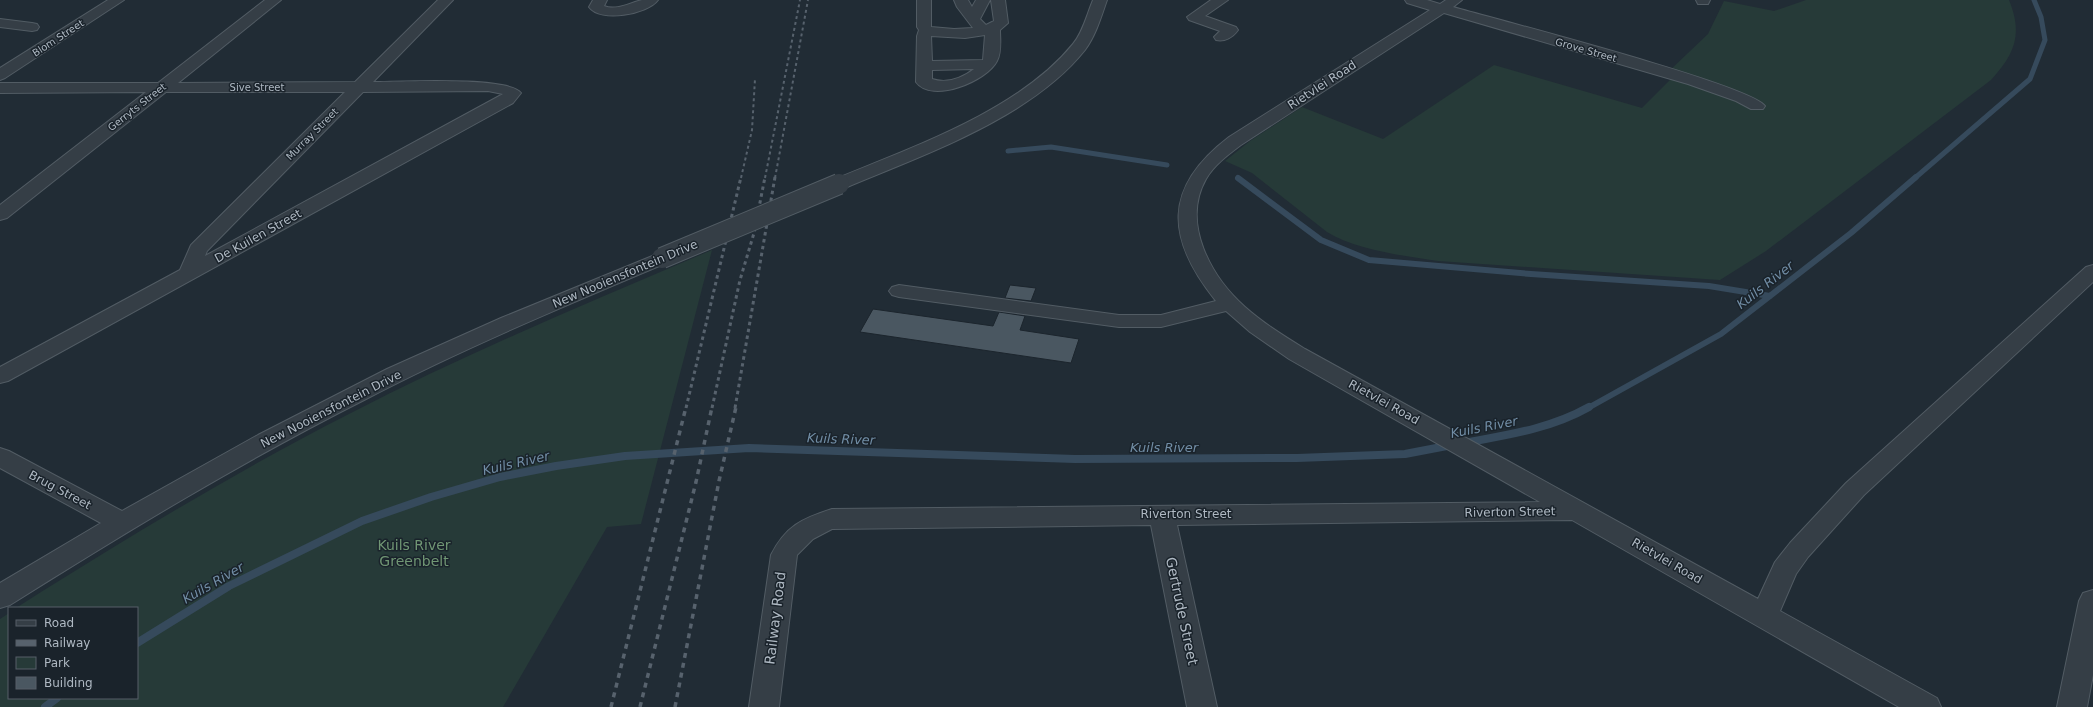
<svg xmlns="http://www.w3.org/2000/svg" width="2093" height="707" font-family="'DejaVu Sans',sans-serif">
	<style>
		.green { fill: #263a38 }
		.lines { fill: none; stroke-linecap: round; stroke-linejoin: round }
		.stream-far2 { stroke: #364a5c; stroke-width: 5 }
		.stream-far1 { stroke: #364a5c; stroke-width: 6 }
		.stream { stroke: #364a5c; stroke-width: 8 }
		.building { fill: #4a5761; stroke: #1c252d }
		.minor-casing { stroke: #525c64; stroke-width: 2 }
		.minor { fill: #353e46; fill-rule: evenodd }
		.rail-far2 { stroke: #57626d; stroke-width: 2; stroke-dasharray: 3 3; stroke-linecap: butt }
		.rail-far1 { stroke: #57626d; stroke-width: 3; stroke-dasharray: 3.5 3.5; stroke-linecap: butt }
		.rail { stroke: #57626d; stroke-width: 3.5; stroke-dasharray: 5 5; stroke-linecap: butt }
		.minor-bridge-casing { stroke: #525c64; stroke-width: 22; stroke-linecap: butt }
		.minor-bridge { stroke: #353e46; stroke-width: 20 }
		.labels { text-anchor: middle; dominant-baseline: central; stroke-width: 3; stroke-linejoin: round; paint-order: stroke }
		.far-street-label { font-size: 10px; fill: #afb9c3; stroke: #1a232b }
		.street-label { font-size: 12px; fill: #afb9c3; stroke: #1a232b }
		.water-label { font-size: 13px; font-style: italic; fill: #718da5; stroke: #1a232b }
		.near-park-label { font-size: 14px; fill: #709674; stroke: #1a232b }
		.near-street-label { font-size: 14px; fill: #afb9c3; stroke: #1a232b }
	</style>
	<rect width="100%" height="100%" fill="#212c35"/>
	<path class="green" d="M1806,0H2009C2023,34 2015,54 1991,80L1766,251L1720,280L1438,261C1405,256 1356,250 1327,232L1252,173L1225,161L1250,141L1302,107L1383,139L1494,65L1642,108L1675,75L1667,73L1708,34L1724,1L1774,11Z
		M712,250L641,524L607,527L503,707H0V619L9,613V698H137V608H16L41,592C142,529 243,468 349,414C467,353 590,302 712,250Z"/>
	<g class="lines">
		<path class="stream-far2" d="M1008,151L1051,147L1167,165
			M1915,178L2030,79L2045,40L2041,17L2034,0"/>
		<path class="stream-far1" d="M1238,178L1321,240L1369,260L1531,274L1709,286L1770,296
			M1588,408L1721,334L1851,233L1916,177"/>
		<path class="stream" d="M1464,443C1507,435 1550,429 1589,407
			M137,643L229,586L362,521L431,497L500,477L556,466L625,456L749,448L1075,459L1297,458L1405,454L1452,445
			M45,707L57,698"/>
	</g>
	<path class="building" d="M1010,285L1036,288L1031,301L1005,298Z
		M873,309L993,326L999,312L1025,316L1020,330L1079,339L1071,363L860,332Z"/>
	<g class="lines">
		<defs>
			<path id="minor" d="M108,0H124L5,78L0,80V68Z
				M265,0H281L178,83L355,82L438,0H453L373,82C398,82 509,76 521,93L513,103L8,381L0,383V367L180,270L191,245L345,92H166L7,218L0,220V205L146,92L0,93V83H158ZM488,91L503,94L205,256L207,251L363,92Z
				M593,0H607L604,6C617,11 629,3 642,0C646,0 653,0 658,0C648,14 600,23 589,7Z
				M917,0H931V27L954,29L973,28L957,7L954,0H968L972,7L976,0H990L980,19L986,25L994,21L991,0H1005L1008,23L1000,30C1000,39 1002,52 997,61C987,81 932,104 916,82L917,36L919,30L917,27ZM985,35L983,60L932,61L931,36L965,38ZM974,69C962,78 947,84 932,79V70Z
				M1093,0H1107C1101,17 1096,35 1085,50C1031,118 923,155 845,188L839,189L833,188L830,184L833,180C910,148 1019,111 1073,44C1083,32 1087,14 1093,0Z
				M1211,0H1228L1205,16L1236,27L1238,30C1233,37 1225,42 1216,40L1214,37L1220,31L1189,20L1187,17Z
				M1405,0H1427L1440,4L1446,0H1462L1453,7C1495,19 1751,85 1765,106L1763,109H1751L1736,101L1688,84L1444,13L1241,145C1229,154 1214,165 1206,179C1181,223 1211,277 1245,307C1263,323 1284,336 1305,349L1758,599L1775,562L1790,543L1846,483L2086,267L2093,265V282L1864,495L1808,557L1796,574L1780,611L1937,698L1941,707H1899L1572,520L1177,525L1217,707H1187L1151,525L832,529L813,539L797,555L779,707H749L771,555C786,526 801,519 832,509L1540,502L1289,359L1250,332L1226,311L1161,327H1119L899,297L892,295L889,291L892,287L899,285L1119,315H1161L1216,301C1166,239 1162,188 1229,137L1430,10L1407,3Z
				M1696,0H1710L1708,4H1698Z
				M0,19L32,23L37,24L39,27L37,30L32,31L0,27Z
				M662,252L669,254L672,258L669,262C567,305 464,348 366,399C243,461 126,532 10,605L0,608V583L101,523L0,468V448L9,451L122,511L258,435L387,369L501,318Z
				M2093,590V675L2087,707H2057L2079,601L2083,593Z"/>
		</defs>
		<use href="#minor" class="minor-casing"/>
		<use href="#minor" class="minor"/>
		<path class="rail-far2" d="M741,178L752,130L755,79
			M765,178L800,0
			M775,178L808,0"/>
		<path class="rail-far1" d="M686,408L741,177
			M712,408L740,280L754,233L765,177
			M735,408L775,177"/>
		<path class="rail" d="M611,707L686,407
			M640,707L696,482L712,407
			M675,707L719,481L736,407"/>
		<defs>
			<path id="minor-bridge" d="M662,258L839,184"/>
		</defs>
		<use href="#minor-bridge" class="minor-bridge-casing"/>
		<use href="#minor-bridge" class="minor-bridge"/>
	</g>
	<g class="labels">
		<g class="far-street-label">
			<text transform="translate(58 38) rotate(-33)">Blom Street</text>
			<text transform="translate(1586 50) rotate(16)">Grove Street</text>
			<text x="257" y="87">Sive Street</text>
			<text transform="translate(137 107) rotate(-38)">Gerryts Street</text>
			<text transform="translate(312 134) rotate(-45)">Murray Street</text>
		</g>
		<g class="street-label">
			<text transform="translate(1322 85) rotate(-33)">Rietvlei Road</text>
			<text transform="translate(258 236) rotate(-29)">De Kuilen Street</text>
			<text transform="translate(625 274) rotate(-23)">New Nooiensfontein Drive</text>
			<text transform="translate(1384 402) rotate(29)">Rietvlei Road</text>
			<text transform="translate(331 409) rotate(-27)">New Nooiensfontein Drive</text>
			<text transform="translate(60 490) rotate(28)">Brug Street</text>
			<text transform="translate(1510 512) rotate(-1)">Riverton Street</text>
			<text x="1186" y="514">Riverton Street</text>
			<text transform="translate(1667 561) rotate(30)">Rietvlei Road</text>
		</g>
		<g class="water-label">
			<text transform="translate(1765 285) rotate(-38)">Kuils River</text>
			<text transform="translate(1484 427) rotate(-11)">Kuils River</text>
			<text transform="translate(841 439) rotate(2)">Kuils River</text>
			<text x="1164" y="447">Kuils River</text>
			<text transform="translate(516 463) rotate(-13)">Kuils River</text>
			<text transform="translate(213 583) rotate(-30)">Kuils River</text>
		</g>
		<g class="near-park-label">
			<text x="414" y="545">Kuils River<tspan x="414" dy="16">Greenbelt</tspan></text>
		</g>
		<g class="near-street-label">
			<text transform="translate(1182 611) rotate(78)">Gertrude Street</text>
			<text transform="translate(775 618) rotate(-83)">Railway Road</text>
		</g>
	</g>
	<rect x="8" y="607" width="130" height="92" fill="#1a232b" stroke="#565f68"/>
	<rect x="16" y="620" width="20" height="6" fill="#353e46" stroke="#565f68"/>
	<text x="44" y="627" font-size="12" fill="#afb9c3">Road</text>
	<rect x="16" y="640" width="20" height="6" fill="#57626d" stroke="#565f68"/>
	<text x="44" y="647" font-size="12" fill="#afb9c3">Railway</text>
	<rect x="16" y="657" width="20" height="12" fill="#263a38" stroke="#565f68"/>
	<text x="44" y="667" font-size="12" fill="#afb9c3">Park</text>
	<rect x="16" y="677" width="20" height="12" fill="#4a5761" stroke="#565f68"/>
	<text x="44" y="687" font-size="12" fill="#afb9c3">Building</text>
</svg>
